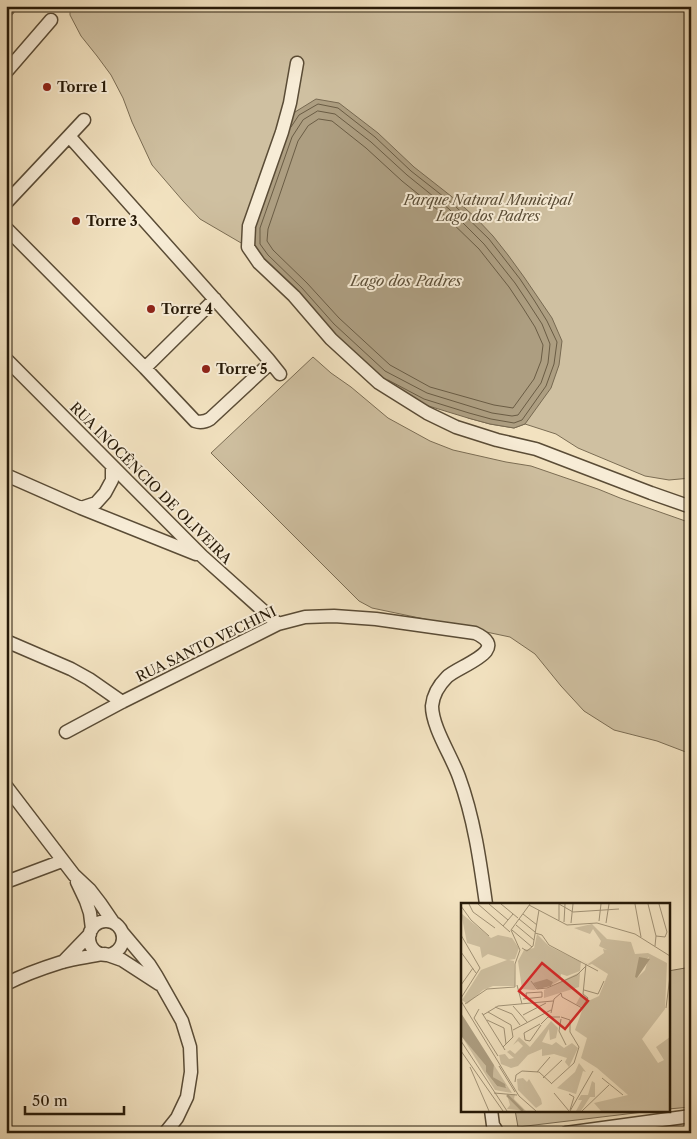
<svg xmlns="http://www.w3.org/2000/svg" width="697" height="1139" font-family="'Libre Caslon Text',serif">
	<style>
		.green { fill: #cfc0a1; stroke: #7b6d54 }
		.water { fill: #ad9e81; stroke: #776951 }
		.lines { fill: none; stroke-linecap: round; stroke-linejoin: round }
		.shore { stroke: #6a5c44; stroke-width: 1 }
		.minor-casing { stroke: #5a4c36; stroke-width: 15 }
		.minor { stroke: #f7ecd6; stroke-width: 12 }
		.poi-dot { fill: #8f2418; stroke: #f7ecd6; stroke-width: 2 }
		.labels { text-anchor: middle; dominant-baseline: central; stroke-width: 4; stroke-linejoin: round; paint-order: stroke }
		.poi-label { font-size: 14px; font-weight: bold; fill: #271a08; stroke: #f7ecd6; text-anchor: start }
		.park-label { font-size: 14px; font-style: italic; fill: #594c36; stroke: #f7ecd6 }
		.street-label { font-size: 14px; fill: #271a08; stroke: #f7ecd6 }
		.water-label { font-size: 15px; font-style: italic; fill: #5d4f38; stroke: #f7ecd6 }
		.inset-river { fill: none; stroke: #ad9e81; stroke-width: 2.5 }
		.inset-road { fill: none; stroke: #a19276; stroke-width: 1 }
		.view { fill: #d62828; fill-opacity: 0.15; stroke: #d62828; stroke-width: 2.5 }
		.inset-edge { fill: none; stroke: #271a08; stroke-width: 2.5 }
	</style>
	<rect width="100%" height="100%" fill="#f2e2c0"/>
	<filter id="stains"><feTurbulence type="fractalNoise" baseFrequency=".004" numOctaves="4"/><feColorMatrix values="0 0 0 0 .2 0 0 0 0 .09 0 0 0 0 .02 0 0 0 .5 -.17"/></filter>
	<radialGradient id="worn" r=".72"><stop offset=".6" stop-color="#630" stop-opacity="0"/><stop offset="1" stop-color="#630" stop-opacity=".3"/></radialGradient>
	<path class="green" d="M70,6H691V478L669,480L645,476L578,448L556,434L525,424L514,428L490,424L468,418L248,247L200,219L183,201L152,165L132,122L123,98L111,75L97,56L81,36L70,15Z
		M313,357L331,373L351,387L388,418L430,441L453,450L506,462L531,466L598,489L620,498L691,523V754L657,741L614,730L584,711L561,686L535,654L510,637L372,608L359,601L211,453Z
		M691,967V1107L668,1109V971Z
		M515,1110H660L518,1127Z"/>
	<path class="water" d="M316,99L339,103L378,133L414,167L456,200L476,218L493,236L508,255L524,277L552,318L562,341L559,365L551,388L525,424L514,428L490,424L468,418L422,404L379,381L259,263L249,226L282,132L295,112Z"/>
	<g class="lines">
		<path class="shore" d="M318,111L335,114L371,142L407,175L449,209L484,244L515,283L529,304L542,324L550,344L548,363L541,383L518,415L512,416L492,413L427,393L385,371L334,324L302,288L268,255L260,244V228L292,137L303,120Z
			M319,119L332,121L366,148L402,181L444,215L479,249L509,287L523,308L535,327L543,345L541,361L534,379L513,408L494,405L430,387L390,365L339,318L307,283L273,250L267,241L268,229L298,141L308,126Z
			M291,127L299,115L318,104L338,108L375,137L411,171L453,204L489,239L520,279L534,300L547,321L557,342L554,364L546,386L522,420L514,423L491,419L469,413L424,399L388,380"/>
		<defs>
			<path id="minor" d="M6,11L10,6
				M297,63L290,103L282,132L249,226L248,247L259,263L294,296L331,339L379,383L427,413L456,427L497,440L536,449L651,493L691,507
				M6,72L51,20
				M69,136L84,120
				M6,203L69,136L268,359L267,366L210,419C205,422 201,423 195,421L145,368L6,228
				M6,359L202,556L278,624
				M268,359L280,374
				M145,368L215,299
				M6,475L81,508L196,554
				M81,508L96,503L105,493L112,480V466
				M6,641L71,669L89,679L122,702
				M66,732L122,702L278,624L305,617L334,616L376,619L475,633C513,650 458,666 447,677C440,684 433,695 432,706C432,727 452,757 459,777C474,818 480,861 486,904
				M6,786L74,875L90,890L100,903L113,922
				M6,882L62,861
				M77,882L86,901L90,913L92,929
				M89 938a17 17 0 1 1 34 0a17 17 0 1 1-34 0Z
				M122,932L149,964L156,975L182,1021L190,1047L191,1072L187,1097L177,1118L165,1133
				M105,954L122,960L159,984
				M63,962L90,934
				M6,984C21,976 46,967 62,962C75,958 89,957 102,954
				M491,1110L493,1125L498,1133
				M566,1133L691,1116"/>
		</defs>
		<use href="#minor" class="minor-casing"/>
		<use href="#minor" class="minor"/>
	</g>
	<g class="poi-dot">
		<circle cx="47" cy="87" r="5"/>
		<circle cx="76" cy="221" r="5"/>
		<circle cx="151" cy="309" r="5"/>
		<circle cx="206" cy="369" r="5"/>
	</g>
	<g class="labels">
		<g class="poi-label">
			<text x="57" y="87">Torre 1</text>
			<text x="86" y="221">Torre 3</text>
			<text x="161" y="309">Torre 4</text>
			<text x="216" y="369">Torre 5</text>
		</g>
		<g class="park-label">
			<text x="488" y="200">Parque Natural Municipal<tspan x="488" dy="16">Lago dos Padres</tspan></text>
		</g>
		<g class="street-label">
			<text transform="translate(151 483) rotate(45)">RUA INOCÊNCIO DE OLIVEIRA</text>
			<text transform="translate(206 644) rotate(-26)">RUA SANTO VECHINI</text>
		</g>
		<g class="water-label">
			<text x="406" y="280">Lago dos Padres</text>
		</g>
	</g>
	<g transform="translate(461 903)">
		<rect width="209" height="209" fill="#f2e2c0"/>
		<path d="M0,10L30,35L37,32L51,35L58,45L54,56L48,57L53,58L54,83H32L22,87L6,101L1,97L20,67L46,57L27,51L21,55L19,44L6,40ZM131,21L146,36L170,39L174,51L187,50L206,60L204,106L181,136L197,160L203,157L195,144L209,134V208H140L133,200L167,192L136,165L120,155L126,135L114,127L123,102L121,104L115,101L120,92L127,95L125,99L138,93L147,71L131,61L128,62L117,55L127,61L143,50L142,46L146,47L138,43L140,38L132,26L129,31L113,25L131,21L134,27ZM188,54L184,67L176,75L178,62ZM76,31L88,43L120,59L119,68L106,73L100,71L99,77L91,82L73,87L61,86L57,58L63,47L73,45ZM119,69L118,84L83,95V87ZM90,118L97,125L95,135L89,137L88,126L81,139L91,142L95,139L103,145L111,140L117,145L108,164L104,159L106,155L93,151L81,153V146L67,152L57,163L50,165L40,161L38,152L44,151L48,156L53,155L46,149L49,147L54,151L62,143L57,138L52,142L58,134L69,144ZM0,132L25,163V169L36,183L46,184L32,174L33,162L51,190L34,187ZM118,160L125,169L122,168L115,191L96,185L114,169ZM62,175L66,179L68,176L80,196L81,201L75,205L57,187L56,176ZM131,178L134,180V194H129L120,208H115L121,197H117L120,192H127ZM54,191L53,196L65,208L46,206L49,202L46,192Z" fill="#cfc0a1" fill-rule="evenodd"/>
		<path d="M178,54L189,56L176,75L174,74ZM86,76L92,79L90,83L77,86L72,80ZM0,110L33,162L32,174L44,181L45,185L36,183L25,169V163L1,134Z" fill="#ad9e81"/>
		<path class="inset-river" d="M46,192L62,208"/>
		<path class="inset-road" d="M8,1L12,9L34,25M17,1L49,29M28,1L47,17M40,1L57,15M98,1L112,9L158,6M174,1L180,34M187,1L195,33L194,43M68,2L106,22L136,20L174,31L209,53M0,3L10,17L28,33M62,11L76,22M58,16L74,29M98,17V1M138,18L140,1M103,19L104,1M110,20L112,1M145,20L148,1M55,22L73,37M42,23L52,11M51,27L71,44M74,30L81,32L88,42L137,68M0,32L19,65L0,95M195,33L204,34L206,29L198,1M61,45L66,48L72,43L78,7M0,49L15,70M70,78L76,86L86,85L116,72L125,63M0,82L12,65M56,82L61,101M123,87L137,91L143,78M62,96L81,94V89L65,90L66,96M0,98L58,193L75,208M4,101L26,86L54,84V61L59,47L50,27L69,1M52,103L66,119M34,104L51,111L59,122M205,105L209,73M18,106L13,115L37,153M27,109L50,122L52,134L42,144M21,110L44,147M90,110L93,96L100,90L101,94L121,105L127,95L122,91L125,61M22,112L37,103L92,98M62,112L85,100M100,116L98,128L105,142M26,117L43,125L45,141M79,121L63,130L64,137L69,138L80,122M80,121L87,114H99M52,127L90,107M0,138L46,208M0,148L42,208M38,163L54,189M9,164L28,208M76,169L89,154M82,175L101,157M141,175L162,192M54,179L55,172L61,168L78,169L90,180M90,181L113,160L118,144L109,129V117L100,114M33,190L56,192M93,190L108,208M108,191L113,194L109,207M109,208L132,168M121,208L148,182"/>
		<path class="view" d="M81,60L127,98L104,126L58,88Z"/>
		<rect width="209" height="209" class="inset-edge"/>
	</g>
	<rect width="697" height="1139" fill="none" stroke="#f2e2c0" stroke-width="25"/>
	<rect x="8" y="8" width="682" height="1124" fill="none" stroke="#271a08" stroke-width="2.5"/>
	<rect x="12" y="12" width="672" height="1114" fill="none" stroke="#271a08"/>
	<path d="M25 1106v8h99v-8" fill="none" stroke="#271a08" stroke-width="2.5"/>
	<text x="32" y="1106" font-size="15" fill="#271a08" stroke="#f7ecd6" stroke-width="4" paint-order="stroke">50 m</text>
	<rect width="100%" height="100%" filter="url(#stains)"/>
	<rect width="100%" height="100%" fill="url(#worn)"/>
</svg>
